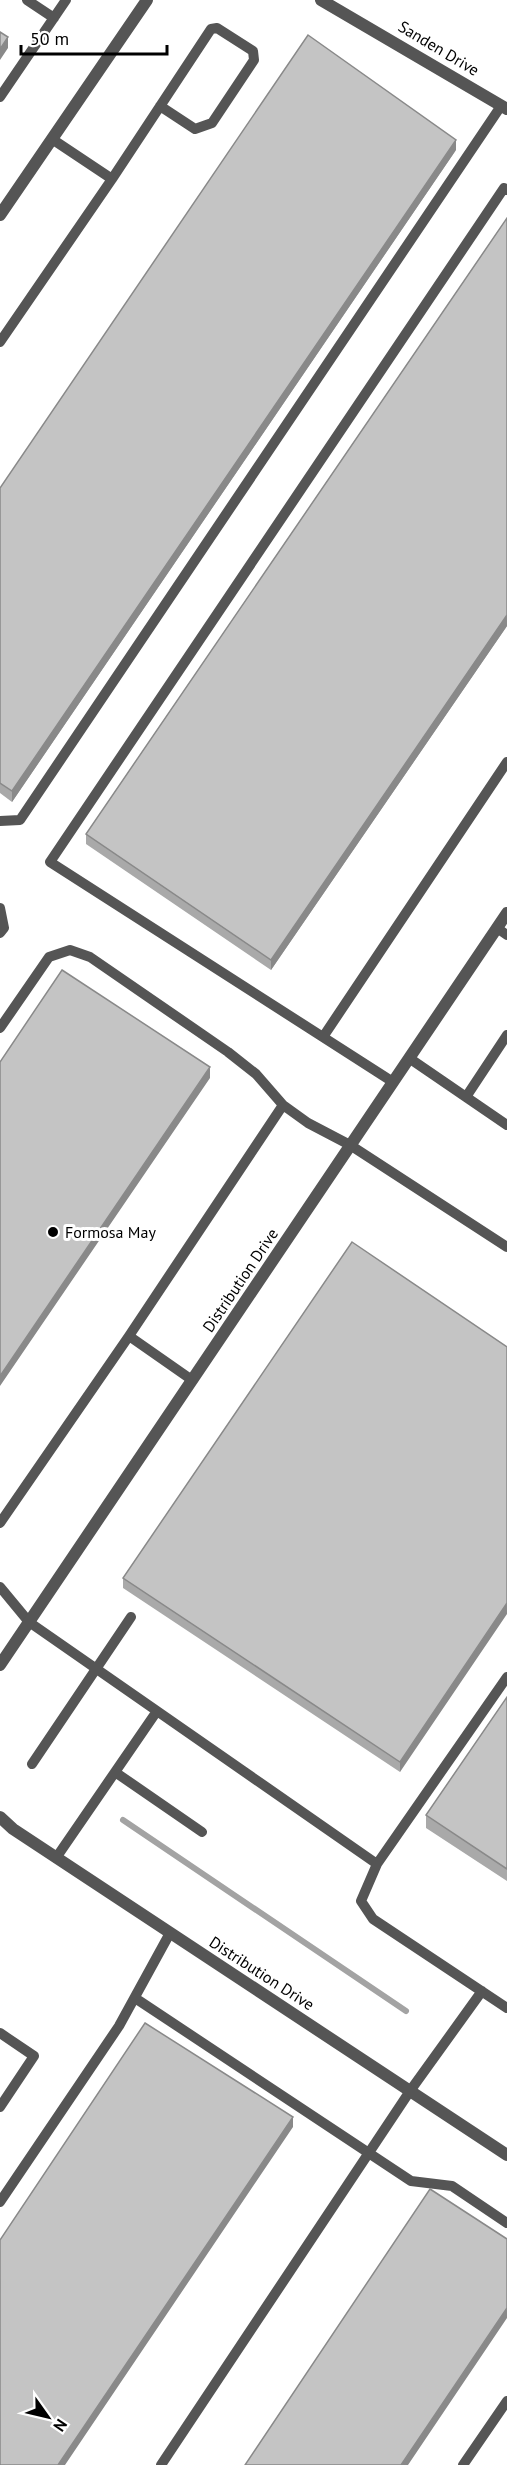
<svg xmlns="http://www.w3.org/2000/svg" width="507" height="2465" font-family="'PT Sans',sans-serif">
	<style>
		.lines { fill: none; stroke-linecap: round; stroke-linejoin: round }
		.stream { stroke: #a3a3a3; stroke-width: 6 }
		.service { stroke: #555; stroke-width: 10 }
		.minor { stroke: #555; stroke-width: 12 }
		.wall { fill: #a9a9a9 }
		.shaded-wall { fill: #898989 }
		.building { fill: #c4c4c4; stroke: #898989; stroke-width: 1.5 }
		.poi-dot { fill: #000; stroke: #fff; stroke-width: 2 }
		.labels { text-anchor: middle; dominant-baseline: central; stroke-width: 6; stroke-linejoin: round; paint-order: stroke }
		.street-label { font-size: 16px; fill: #000; stroke: #fff }
		.poi-label { font-size: 16px; fill: #000; stroke: #fff; text-anchor: start }
	</style>
	<rect width="100%" height="100%" fill="#fff"/>
	<g class="lines">
		<path class="stream" d="M123,1820L406,2011"/>
		<path class="service" d="M27,0L54,18
			M0,97L66,0
			M112,179L211,29L217,28L253,51L254,60L212,123L195,129L160,106
			M0,342L112,179L52,139
			M0,821L20,820L501,106
			M0,908L4,928L0,933
			M497,928L507,935
			M0,1028L49,957L70,950L90,957L228,1052L256,1074L283,1105L308,1123L350,1145L507,1247
			M323,1037L507,762
			M409,1058L507,1125
			M393,1082L50,862L504,188L507,190
			M466,1097L507,1035
			M129,1336L192,1380
			M0,1523L129,1336L283,1105
			M0,1587L29,1622L377,1864
			M507,1677L377,1864L361,1901L373,1919L507,2008
			M32,1764L131,1617
			M115,1772L202,1832
			M56,1858L157,1711
			M135,1998L411,2181L452,2186L507,2223
			M0,2033L34,2056L0,2107
			M0,2202L119,2026L170,1933
			M161,2465L410,2091L482,1991
			M463,2465L507,2401"/>
		<path class="minor" d="M321,0L507,109
			M0,215L147,0
			M0,1665L507,913
			M0,1817L13,1829L507,2155"/>
	</g>
	<path class="wall" d="M456,150L12,802L0,793V488Z
		M507,218V626L271,970L86,844V834Z
		M507,1347L400,1772L123,1588V1578Z
		M507,1697V1881L426,1828V1815Z"/>
	<path class="shaded-wall" d="M8,37V48L0,60V49Z
		M456,140V150L12,802V791Z
		M507,615V626L271,970V960Z
		M210,1067V1078L0,1386V1376Z
		M507,1603V1614L400,1772V1762Z
		M293,2117V2127L65,2465H58Z
		M507,2308V2318L408,2465H401Z"/>
	<path class="building" d="M0,32L8,37L0,49Z
		M308,35L456,140L12,791L0,783V488Z
		M507,218V615L271,960L86,834Z
		M62,970L210,1067L0,1376V1062Z
		M352,1242L507,1347V1603L400,1762L123,1578Z
		M507,1697V1869L426,1815Z
		M145,2023L293,2117L58,2465H0V2240Z
		M430,2189L507,2239V2308L401,2465H245Z"/>
	<circle class="poi-dot" cx="53" cy="1232" r="6"/>
	<g class="labels">
		<g class="street-label">
			<text transform="translate(439 48) rotate(31)">Sanden Drive</text>
			<text transform="translate(240 1280) rotate(-56)">Distribution Drive</text>
			<text transform="translate(262 1973) rotate(33)">Distribution Drive</text>
		</g>
		<g class="poi-label">
			<text x="65" y="1232">Formosa May</text>
		</g>
	</g>
	<g transform="translate(48 2417) rotate(124)" stroke="#ffffff" stroke-width="4.5" paint-order="stroke">
	<path d="M0-4.5L10 22L0 15L-10 22Z" fill="#000000"/>
	<text y="-9" font-size="16" font-weight="bold" text-anchor="middle" fill="#000000">N</text>
	</g>
	<path d="M21 45v9h146v-9" fill="none" stroke="#000000" stroke-width="3"/>
	<text x="30" y="45" font-size="18" fill="#000000" stroke="#ffffff" stroke-width="4.5" paint-order="stroke">50 m</text>
</svg>
